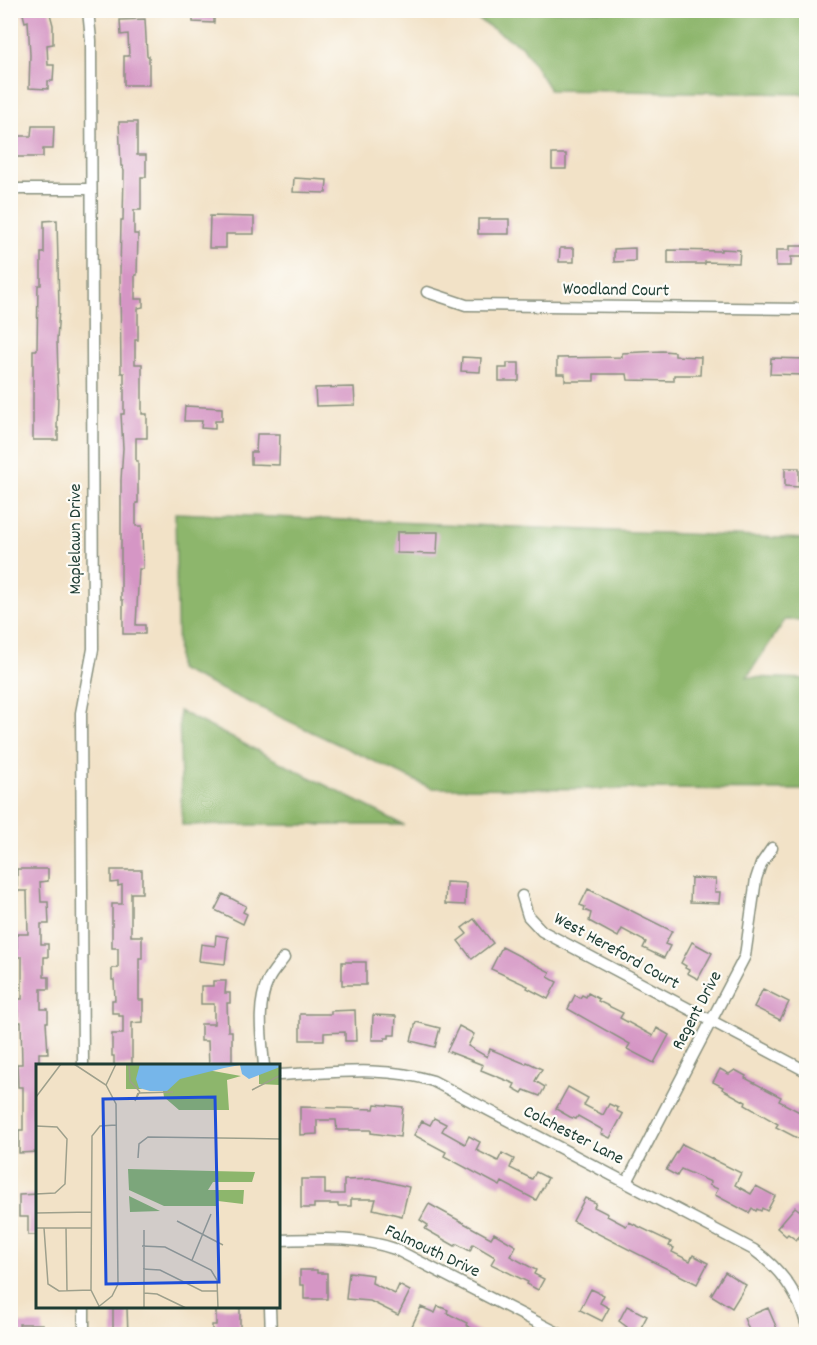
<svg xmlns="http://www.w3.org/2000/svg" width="817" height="1345" font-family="Dekko,sans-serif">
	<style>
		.forest { fill: #8db66c; stroke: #567a50; stroke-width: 1.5 }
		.building { fill: #d596c5 }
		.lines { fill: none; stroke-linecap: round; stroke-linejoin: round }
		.street-casing { stroke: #88907e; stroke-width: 13 }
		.street { stroke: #fff; stroke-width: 10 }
		.labels { text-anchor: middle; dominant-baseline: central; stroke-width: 4.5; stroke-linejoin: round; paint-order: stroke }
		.street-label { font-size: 18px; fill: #1f3d34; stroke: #fdfcf7 }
		.inset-road { fill: none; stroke: #9ea08c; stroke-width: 1.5 }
		.view { fill: #1d4ed8; fill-opacity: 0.15; stroke: #1d4ed8; stroke-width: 3 }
		.inset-edge { fill: none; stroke: #1f3d34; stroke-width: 3 }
	</style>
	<rect width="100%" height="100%" fill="#fdfcf7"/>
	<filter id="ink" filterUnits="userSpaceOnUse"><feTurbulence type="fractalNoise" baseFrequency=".0167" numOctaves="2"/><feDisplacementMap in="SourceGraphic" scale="12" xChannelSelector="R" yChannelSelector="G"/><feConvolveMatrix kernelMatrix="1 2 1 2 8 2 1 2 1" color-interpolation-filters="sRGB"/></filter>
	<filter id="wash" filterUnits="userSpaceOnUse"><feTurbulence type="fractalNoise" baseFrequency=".008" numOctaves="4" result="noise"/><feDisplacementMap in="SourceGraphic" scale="24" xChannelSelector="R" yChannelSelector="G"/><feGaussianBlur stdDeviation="1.35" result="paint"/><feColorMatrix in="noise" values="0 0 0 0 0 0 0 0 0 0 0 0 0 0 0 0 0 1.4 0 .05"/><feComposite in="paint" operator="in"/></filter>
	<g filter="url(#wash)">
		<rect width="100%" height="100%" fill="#f2e2c7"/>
		<path class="forest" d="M464,11H806V94L550,90L523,47Z
			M175,513L806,539V620H785L747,677L806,679V790L431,788L178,669Z
			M179,711L404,825H182Z"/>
		<g id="blocks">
			<path class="building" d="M22,10H49L53,25V44L47,45L48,65H54L53,81H48V89L29,88L30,55L28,21L25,22Z
				M193,10H214V23L193,22Z
				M145,19L147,56H149V85H124V56H129L128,34L121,35L120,20Z
				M119,122H137V155H146V177H141V210H134V234H138L137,275H135V299H143V307L138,308V340H135V364H142V414H147V438H136V461H138V503H136V526H142L143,569H139L136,625H145V634H123V600H121V480L123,448L121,414H124V373H121L120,275L121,220H123L124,171L122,166H121Z
				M32,126H54L53,149H43V157H10V136H31Z
				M552,154H566V169H552Z
				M294,178L327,180L326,193L293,192Z
				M210,216L254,217V234H226V248H209Z
				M478,219H509V234H478Z
				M57,220L59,308L57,341L58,373H57L58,394L57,428H58V440H33V350H37L38,285H41V253H44V221Z
				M790,246H807V257H791V266H776V250H790Z
				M560,248H574V262H559Z
				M635,248V261L614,262V249Z
				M721,249L740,250L739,263L705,262V264H668V250L721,251Z
				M662,351L675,352V356L701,357L700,375H674V381L628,380L627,374H594V381H565V374H557V358L622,357V353Z
				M462,357L481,358L480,372L461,371Z
				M771,358L805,359L804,375L770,374Z
				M507,363H519V381H499V368H507Z
				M354,387L355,405L316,406L315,388Z
				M185,406L222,408V421H215V429L201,428L202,421H184Z
				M257,434H280L279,465L251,464V452H256Z
				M785,468H799V487L785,486Z
				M397,532H438L437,554L397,553Z
				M17,869H48V881L40,882L41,902H48L49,924H41V944H48V957H44V977H49V989H41V1009H48V1022H46L48,1053H39V1066H38V1152L19,1153V1130H23V1087H18L17,1064H22L21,1022H18L17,999H22V957H17V934H28L27,891H17Z
				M111,870H142V893H131V936H142V958H139V1000H143V1022L132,1023V1066H114V1056H112V1034H123V1016H119V1013H112V1000H115L114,980H112V968H118V948H112V904H122V885L118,886V882L111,883Z
				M691,878L716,879L715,892H720L719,903L690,902Z
				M446,882L466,883L465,905L445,904Z
				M588,889L672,931L665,944L670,946L664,958L643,948L646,942L622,929L618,937L589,921L591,913L584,910L585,907L580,905Z
				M223,894L246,906L243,912L247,914L243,924L215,910Z
				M474,919L493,943L472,959L458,941L467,934L462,928Z
				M216,935L228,937L225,964L199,961L201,944L215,946Z
				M692,942L712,953L698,979L687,973L689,970L685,968L686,966L681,963Z
				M502,947L550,972L548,977L557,982L548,999L527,988L528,986L491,969Z
				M342,962H366V985H342Z
				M213,981H226L225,993H230V1003H227L228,1031H232V1066H209L208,1041H201V1024H214V1004H201V986H213Z
				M763,989L789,1002L780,1020L754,1007Z
				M588,993L599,999L598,1001L623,1013L620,1018L653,1036L657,1028L669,1035L654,1063L627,1049L630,1044L568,1009L575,995L580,998L582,995L586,997Z
				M355,1010L356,1041H345V1032L324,1033V1040H300V1014H331V1011Z
				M373,1015L396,1016L395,1035H389V1038H385V1040H372Z
				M416,1022L440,1028L435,1047L411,1041Z
				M459,1026L474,1034L468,1046L487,1057L490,1049L526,1064L527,1062L542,1069L535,1081L545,1087L540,1096L524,1090L522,1093L513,1088L515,1084L481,1070L483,1065L447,1051Z
				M720,1069L729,1074L735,1070L746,1076L745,1078L781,1097L779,1101L807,1116V1130L801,1140L776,1127L778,1124L745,1105L746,1102L722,1089L723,1087L713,1082Z
				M568,1087L588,1098L584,1105L603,1115L609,1104L618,1108L617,1111L623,1114L610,1138L601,1134L603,1130L578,1116L576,1119L570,1117L556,1109Z
				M375,1104L403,1107L400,1137L371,1133V1130H337L336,1120H317V1134L300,1135V1107L374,1109Z
				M434,1118L446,1124L442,1131L465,1144L469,1136L480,1142L476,1150L498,1161L502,1153L514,1159L510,1168L532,1179L536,1172L548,1178L536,1200L502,1182L500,1186L444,1156L446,1152L414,1135L422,1121L430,1125Z
				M682,1144L741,1173L735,1185L751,1194L756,1186L775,1196L767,1211L762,1208L761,1211L757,1209L756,1211L752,1208L749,1213L715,1195L718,1189L709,1185L711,1182L681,1169L677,1176L666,1170Z
				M301,1179H325V1194H344V1180L376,1179L409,1187L402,1216L373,1209L376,1199H351V1206H338V1204H314V1208H301Z
				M38,1194V1235H28V1217H19V1195Z
				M585,1198L596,1203L594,1207L608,1214L607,1216L626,1226L629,1222L671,1242L669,1246L674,1248L672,1252L690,1261L693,1255L708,1263L697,1284L573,1221Z
				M429,1204L491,1238L494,1233L516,1246L510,1256L536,1270L534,1274L544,1279L538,1290L527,1284L528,1282L491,1264L495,1257L473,1244L470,1251L457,1244L455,1246L425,1229L428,1225L420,1220Z
				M795,1207L807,1216V1227L796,1240L788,1234L786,1236L777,1228Z
				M300,1270H317V1273H327V1299H304V1285H300Z
				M349,1272L373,1275L372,1283L395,1294L399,1285L410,1291L398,1315L370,1301L346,1299Z
				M725,1272L746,1285L732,1308L711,1295Z
				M591,1289L604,1295L600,1303L609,1308L602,1321L580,1310Z
				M438,1306L448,1310L447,1313L467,1323L466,1325L483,1335H431L412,1326L421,1307L435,1313Z
				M627,1306L647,1316L637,1335L626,1330L627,1327L619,1321Z
				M113,1308H127L128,1335H113Z
				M216,1308H240V1335H212V1325H216Z
				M768,1308L778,1331L769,1335H751L744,1318Z
				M19,1324H43V1335H20Z"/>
		</g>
	</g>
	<g filter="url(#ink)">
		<use href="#blocks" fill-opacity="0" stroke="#88907e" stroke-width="1.5"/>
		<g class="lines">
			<defs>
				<path id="street" d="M10,189H91
					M427,292L466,305L806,309
					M522,896L528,916L542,931L806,1071
					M83,1066L81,713L93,649L91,40L88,10
					M264,1066C262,1040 256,1006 268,981C271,973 279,965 284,958
					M279,1075C330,1073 384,1065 433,1081L754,1250C779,1268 798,1293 806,1323
					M627,1182L745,956L756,879L761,864L772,848
					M279,1240C319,1239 356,1236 395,1249L560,1334
					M84,1308V1334
					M270,1308L271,1334"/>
			</defs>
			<use href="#street" class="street-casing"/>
			<use href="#street" class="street"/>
		</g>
	</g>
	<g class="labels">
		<g class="street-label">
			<text transform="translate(616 291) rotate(1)">Woodland Court</text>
			<text transform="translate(76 539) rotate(-90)">Maplelawn Drive</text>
			<text transform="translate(616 952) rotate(29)">West Hereford Court</text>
			<text transform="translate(698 1011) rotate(-62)">Regent Drive</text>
			<text transform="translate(573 1136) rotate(27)">Colchester Lane</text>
			<text transform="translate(432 1252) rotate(25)">Falmouth Drive</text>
		</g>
	</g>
	<g transform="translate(36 1064)">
		<rect width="244" height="244" fill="#f2e2c7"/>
		<path d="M90,0H105L103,16L106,25H90ZM244,1V21L223,20V10ZM166,5L205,12L191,16L193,46H143L128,33L127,27L137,15ZM92,105L219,108L216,118H177L172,126H208L207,140L182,137L181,142H128L93,126ZM93,132L124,147L94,148Z" fill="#8db66c"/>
		<path d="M104,0H244V3L213,15L206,10L204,1L188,4L144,15L131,27H114L103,24L100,15Z" fill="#76b6ea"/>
		<path class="inset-road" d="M38,0L70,21L80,40L82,220L76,232L61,244M93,0L94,17L104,28M70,21L80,0M216,26L245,11M102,29L99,37L103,29L137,28M0,33L25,0M0,62L21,63L31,75L29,120L19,129L0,130M102,94L103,80L112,73L245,75M0,149L56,148M141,157L187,181M0,164H56M8,164L12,220L23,227L55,226M30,164L31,227M106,182L129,183L175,206L181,216L182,244M156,196L175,150M107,205L124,206L166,227H182M108,229L121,230L150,244M63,242L55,226L56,72L64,62L80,61M108,244V166"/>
		<path class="view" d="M179,33L183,218L70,220L67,35Z"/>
		<rect width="244" height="244" class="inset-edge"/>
	</g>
	<rect width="817" height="1345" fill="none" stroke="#fdfcf7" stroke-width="36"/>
</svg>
